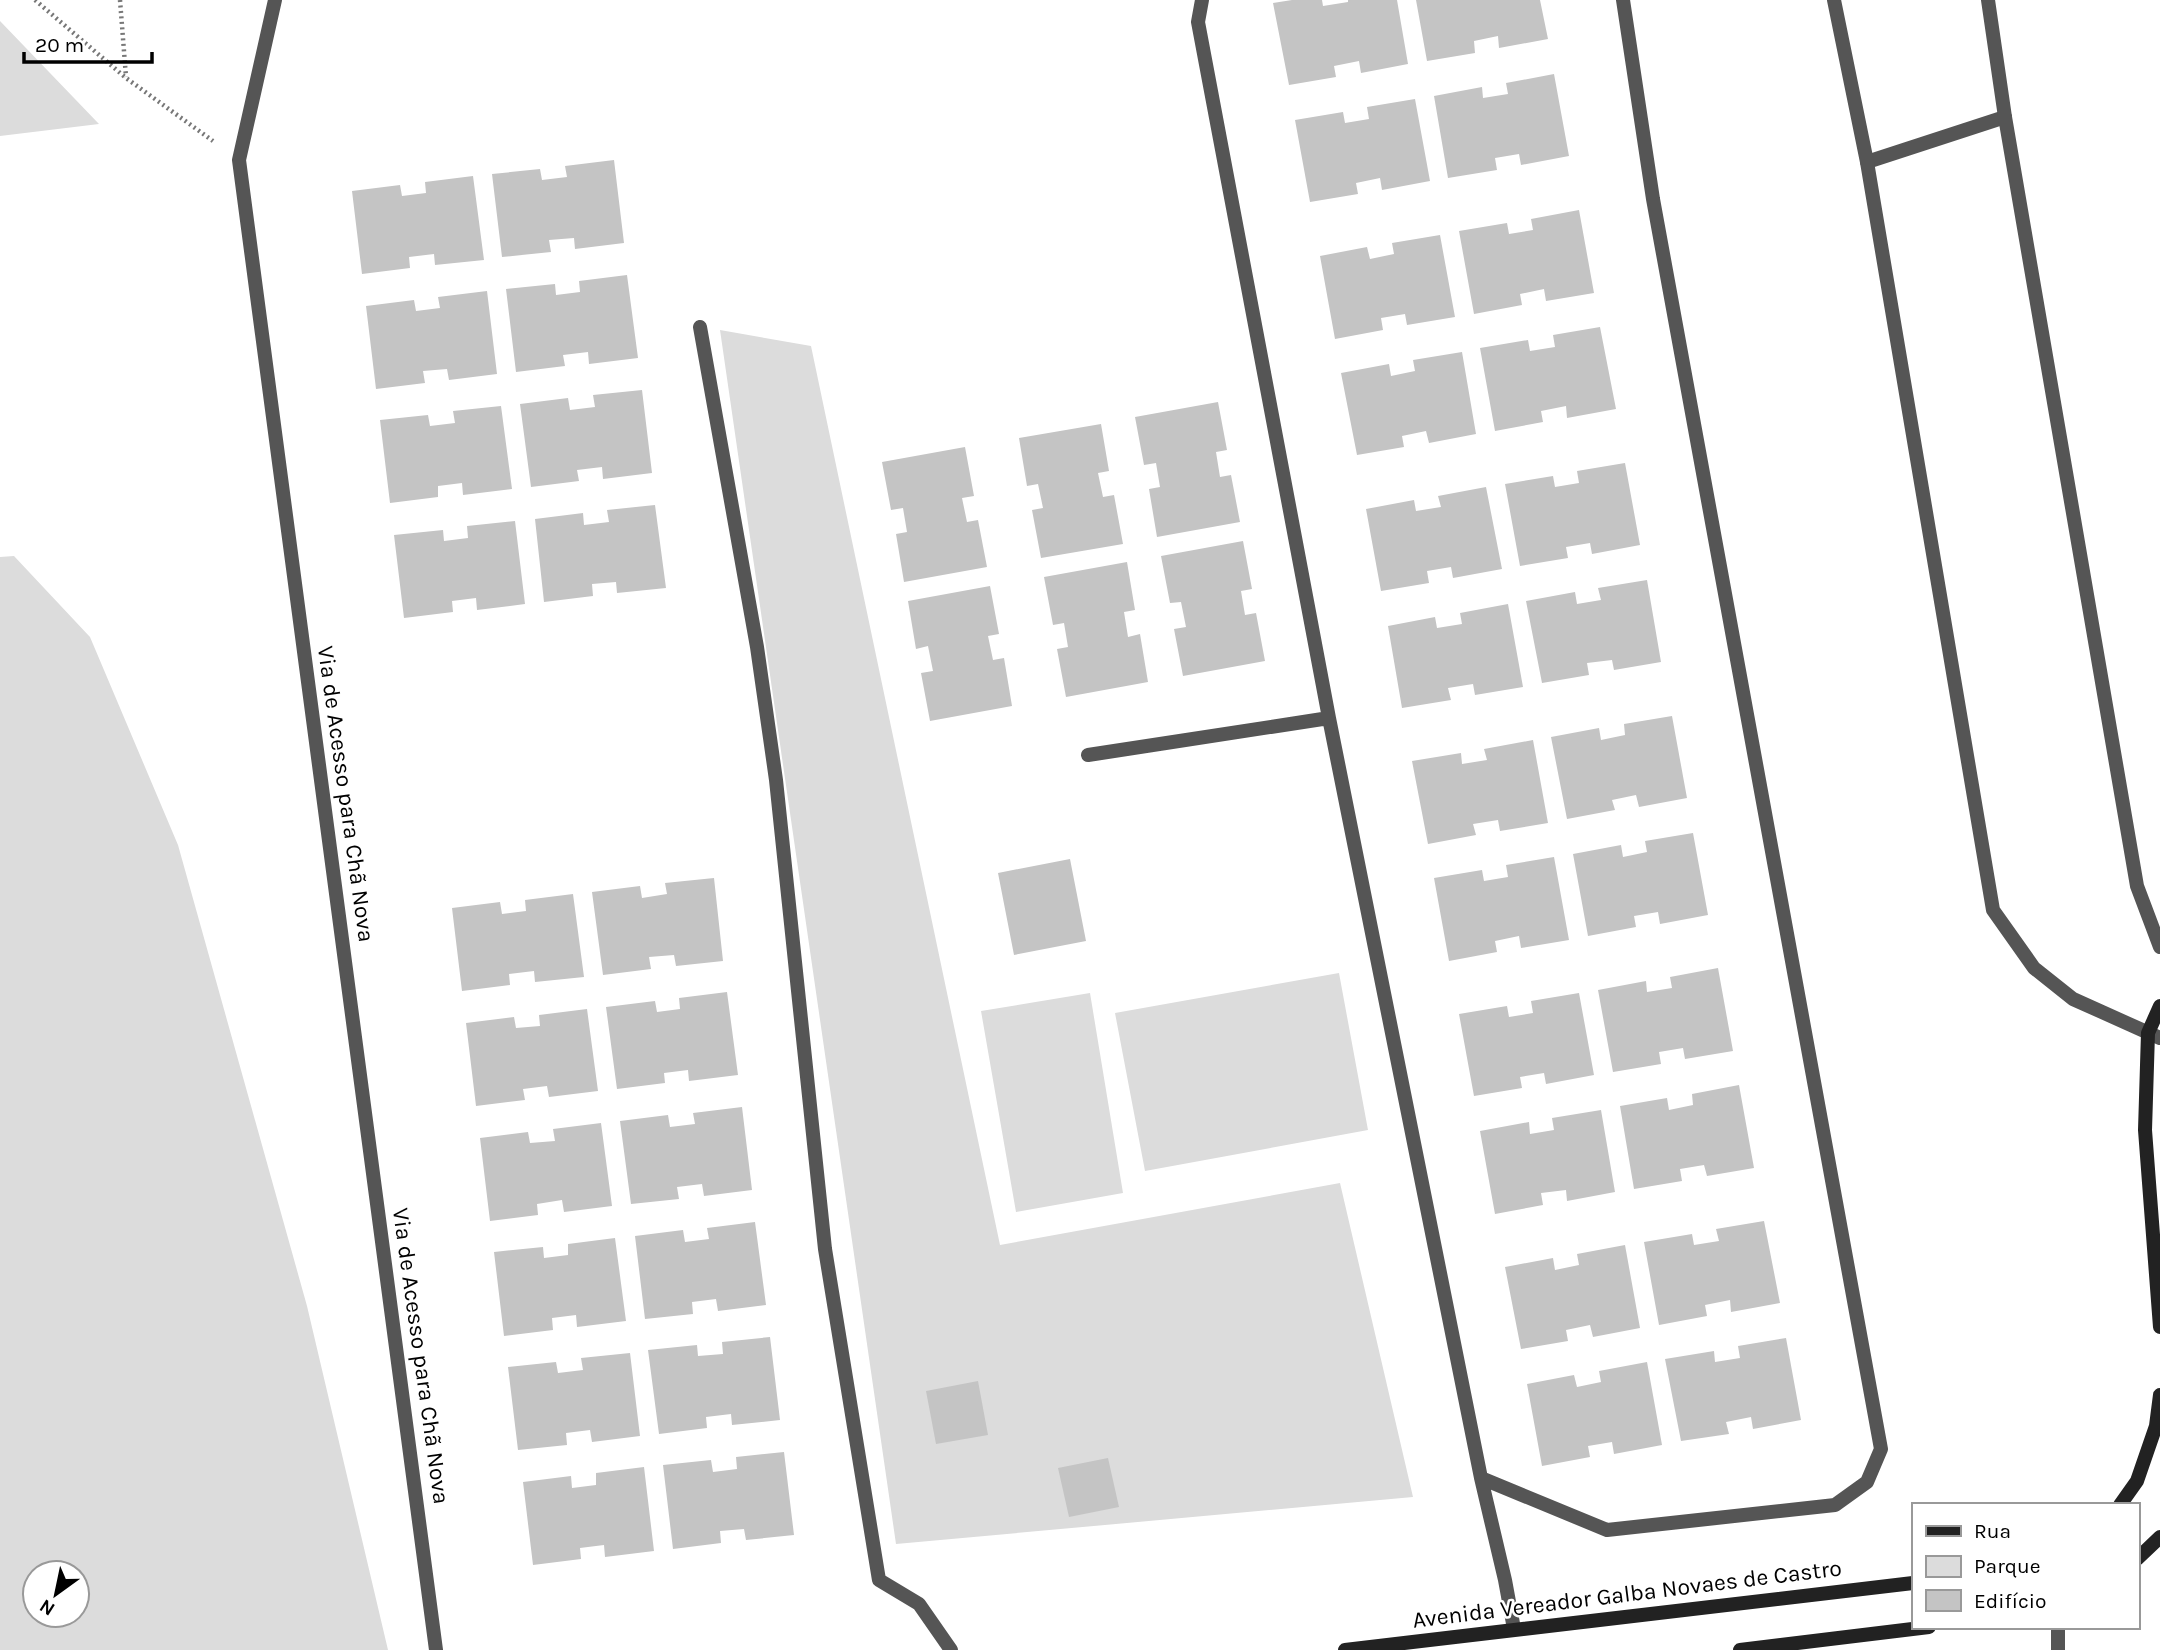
<svg xmlns="http://www.w3.org/2000/svg" width="2160" height="1650" font-family="Karla,sans-serif">
	<style>
		.green { fill: #dcdcdc; fill-rule: evenodd }
		.building { fill: #c4c4c4 }
		.lines { fill: none; stroke-linecap: round; stroke-linejoin: round }
		.path { stroke: #777; stroke-width: 4.5; stroke-dasharray: 2 3.5; stroke-linecap: butt }
		.lane { stroke: #555; stroke-width: 14 }
		.street { stroke: #555; stroke-width: 14 }
		.secondary { stroke: #222; stroke-width: 14 }
		.labels { text-anchor: middle; dominant-baseline: central; stroke-width: 5; stroke-linejoin: round; paint-order: stroke }
		.street-label { font-size: 23px; fill: #000; stroke: #fff }
	</style>
	<rect width="100%" height="100%" fill="#fff"/>
	<path class="green" d="M0,21L99,124L0,136Z
		M720,330L811,346L1000,1245L1340,1183L1413,1497L896,1544Z
		M14,556L90,637L178,845L307,1306L388,1650H0V557ZM35,1573H77V1615H35Z
		M1339,973L1368,1130L1145,1171L1115,1013Z
		M1090,993L1123,1193L1016,1212L981,1011Z"/>
	<path class="building" d="M1292,0H1322L1323,6L1348,2V0H1397L1408,64L1361,73L1359,61L1334,66L1336,77L1289,85L1273,3Z
		M1416,0H1540L1548,39L1499,48L1498,36L1474,41L1475,53L1427,61Z
		M1554,74L1569,156L1521,165L1519,154L1495,158L1497,170L1448,178L1434,96L1482,87L1483,98L1508,94L1506,83Z
		M1415,99L1430,181L1382,190L1380,178L1356,183L1358,194L1310,202L1295,120L1343,112L1345,123L1369,119L1367,107Z
		M614,160L624,243L575,249L574,238L549,240L551,252L502,257L492,174L540,169L542,180L567,177L565,166Z
		M473,176L484,260L435,265L434,254L409,257L410,268L362,274L352,191L400,185L402,196L426,193L425,182Z
		M1579,210L1594,293L1546,301L1544,289L1520,294L1522,305L1474,314L1459,231L1507,223L1509,234L1533,230L1531,219Z
		M1440,235L1455,317L1407,325L1405,314L1381,318L1383,330L1335,339L1320,256L1367,247L1370,259L1394,254L1392,243Z
		M627,275L638,358L589,364L588,352L563,355L565,366L516,372L506,289L555,284L556,295L580,292L579,281Z
		M487,291L497,374L449,380L447,369L423,371L425,383L376,389L366,306L414,300L416,311L440,308L438,297Z
		M1600,327L1616,409L1567,418L1566,406L1541,411L1543,422L1495,431L1480,348L1528,340L1530,351L1555,347L1553,335Z
		M1462,352L1476,434L1429,443L1426,431L1402,436L1404,447L1357,455L1341,373L1389,364L1391,376L1415,371L1413,360Z
		M642,390L652,473L603,479L602,467L577,470L579,481L531,487L520,404L568,398L570,410L595,407L593,395Z
		M1218,402L1227,450L1216,452L1220,477L1231,475L1240,522L1157,537L1149,489L1160,487L1156,463L1144,465L1135,417Z
		M501,406L512,489L463,495L462,483L438,486V497L390,503L380,420L428,415L430,426L455,423L453,411Z
		M1101,424L1109,471L1098,473L1103,497L1114,495L1123,544L1041,558L1032,510L1043,508L1038,484L1027,486L1019,438Z
		M965,447L974,496L962,498L967,522L978,520L987,567L904,582L896,534L907,532L903,508L891,510L882,462Z
		M1625,463L1640,545L1592,554L1590,543L1566,547L1568,558L1520,566L1505,484L1553,476L1555,487L1579,483L1577,471Z
		M1486,487L1502,569L1453,578L1451,567L1427,571L1429,583L1381,591L1366,509L1414,500L1416,511L1441,507L1438,496Z
		M655,505L666,588L617,593L616,582L592,584L593,596L544,602L535,519L583,513L584,525L609,522L607,510Z
		M515,521L525,604L477,610L476,598L452,601L453,612L404,618L394,535L443,530L444,541L468,538L467,526Z
		M1243,541L1252,589L1241,591L1245,615L1256,613L1265,661L1183,676L1174,629L1186,627L1181,602L1170,603L1161,556Z
		M1127,562L1135,610L1124,612L1128,637L1140,634L1148,682L1066,697L1057,649L1068,647L1064,623L1053,625L1044,577Z
		M1647,580L1661,662L1614,670L1612,660L1587,663L1589,675L1542,683L1526,601L1575,592L1577,604L1601,600L1598,588Z
		M990,586L999,634L988,636L993,660L1004,658L1012,706L930,721L921,673L933,671L928,646L916,649L908,601Z
		M1508,604L1523,687L1475,695L1473,684L1448,688L1451,700L1402,708L1388,626L1435,617L1437,628L1462,624L1460,613Z
		M1672,716L1687,798L1639,807L1636,795L1612,800L1615,810L1567,819L1551,737L1599,728L1601,740L1625,735L1624,724Z
		M1533,740L1548,823L1500,831L1498,820L1473,824L1476,835L1428,844L1412,761L1461,753L1462,764L1487,760L1484,749Z
		M1693,833L1708,915L1660,924L1658,912L1634,916L1636,927L1588,936L1573,854L1621,845L1623,857L1647,852L1645,841Z
		M1554,857L1569,940L1521,948L1519,936L1495,941L1497,952L1449,961L1434,878L1482,870L1484,881L1508,877L1506,865Z
		M1070,859L1086,941L1014,955L998,873Z
		M714,878L723,961L676,966L674,955L649,957L651,969L603,975L592,892L640,886L642,898L667,894L665,883Z
		M573,894L584,977L535,982L534,971L509,974L510,985L462,991L452,908L500,902L502,914L526,911L525,900Z
		M1718,968L1733,1051L1685,1059L1683,1048L1659,1052L1661,1064L1613,1072L1598,990L1646,981L1647,992L1672,988L1670,977Z
		M727,992L738,1075L689,1081L688,1070L664,1073L665,1083L617,1089L606,1007L655,1001L657,1012L680,1009L679,998Z
		M1579,993L1594,1075L1546,1084L1544,1073L1520,1077L1522,1088L1474,1096L1459,1014L1507,1006L1509,1017L1533,1013L1531,1001Z
		M587,1009L598,1091L549,1097L547,1086L523,1089L525,1100L476,1106L466,1023L514,1017L516,1028L540,1026L539,1015Z
		M1739,1085L1754,1168L1707,1176L1704,1165L1680,1169L1682,1181L1634,1189L1620,1106L1667,1098L1669,1110L1693,1105L1692,1094Z
		M742,1107L752,1190L704,1196L702,1184L677,1187L679,1199L631,1204L620,1121L668,1115L670,1127L695,1124L693,1113Z
		M1601,1110L1615,1192L1567,1201L1566,1190L1541,1193L1543,1205L1495,1214L1480,1131L1529,1122L1530,1134L1554,1130L1552,1118Z
		M601,1123L612,1206L564,1212L562,1200L537,1204L538,1215L490,1221L480,1138L528,1132L530,1143L555,1141L553,1129Z
		M1764,1221L1780,1303L1731,1312L1730,1300L1705,1305L1707,1316L1659,1325L1644,1242L1692,1234L1694,1245L1719,1241L1716,1229Z
		M755,1222L766,1305L718,1311L716,1299L692,1302L693,1314L645,1319L635,1236L683,1230L685,1242L709,1239L707,1228Z
		M615,1238L626,1321L577,1327L576,1315L552,1318L553,1330L504,1336L494,1252L543,1247L544,1258L568,1255V1244Z
		M1625,1245L1640,1328L1593,1337L1590,1325L1566,1330L1568,1341L1521,1349L1505,1267L1553,1258L1555,1270L1579,1265L1577,1254Z
		M770,1337L780,1420L732,1425L731,1414L706,1417L707,1428L659,1434L648,1350L697,1345L698,1356L723,1354L722,1342Z
		M1786,1338L1801,1420L1753,1429L1751,1417L1726,1422L1729,1434L1681,1441L1665,1359L1714,1351L1715,1362L1740,1358L1738,1346Z
		M630,1353L640,1436L592,1442L590,1430L566,1433L567,1445L518,1450L508,1367L556,1362L558,1373L583,1370L581,1358Z
		M1647,1362L1662,1445L1614,1454L1612,1442L1588,1446L1590,1457L1542,1466L1527,1384L1574,1375L1577,1387L1601,1382L1599,1371Z
		M978,1381L988,1435L936,1444L926,1391Z
		M784,1452L794,1535L746,1540L744,1529L720,1531L721,1543L673,1549L663,1465L711,1460L713,1472L737,1469L736,1457Z
		M1108,1458L1119,1507L1069,1517L1058,1468Z
		M644,1467L654,1551L605,1557L604,1545L580,1548L581,1559L533,1565L523,1482L571,1476L572,1488L596,1485V1473Z"/>
	<g class="lines">
		<path class="path" d="M35,0L126,78L213,141
			M120,0L126,77"/>
		<path class="lane" d="M1867,162L2005,117"/>
		<path class="street" d="M275,0L239,160L436,1650
			M1202,0L1198,22L1329,718L1481,1478L1505,1580L1514,1629
			M1834,0L1867,162L1993,910L2034,968L2073,999L2160,1038
			M1988,0L2005,117L2137,886L2160,947
			M700,327L757,647L776,780L825,1249L879,1580L919,1604L951,1650
			M1088,755L1329,718
			M1481,1478L1607,1530L1835,1505L1867,1482L1881,1449L1653,199L1623,0
			M2058,1627V1650"/>
		<path class="secondary" d="M2160,1006L2148,1033L2145,1130L2160,1327
			M2120,1505L2137,1481L2156,1426L2160,1395
			M2137,1559L2160,1537
			M1345,1650L1913,1583
			M1740,1650L1929,1627"/>
	</g>
	<g class="labels">
		<g class="street-label">
			<text transform="translate(346 794) rotate(82)">Via de Acesso para Chã Nova</text>
			<text transform="translate(421 1356) rotate(82)">Via de Acesso para Chã Nova</text>
			<text transform="translate(1627 1594) rotate(-7)">Avenida Vereador Galba Novaes de Castro</text>
		</g>
	</g>
	<rect x="1912" y="1503" width="228" height="126" fill="#ffffff" stroke="#999999" stroke-width="2"/>
	<rect x="1926" y="1526" width="35" height="10" fill="#222222" stroke="#999999" stroke-width="2"/>
	<text x="1974" y="1538" font-size="21" fill="#000000">Rua</text>
	<rect x="1926" y="1556" width="35" height="21" fill="#dcdcdc" stroke="#999999" stroke-width="2"/>
	<text x="1974" y="1573" font-size="21" fill="#000000">Parque</text>
	<rect x="1926" y="1590" width="35" height="21" fill="#c4c4c4" stroke="#999999" stroke-width="2"/>
	<text x="1974" y="1608" font-size="21" fill="#000000">Edifício</text>
	<g transform="translate(56 1594) rotate(213)"><circle r="33" fill="#ffffff" stroke="#999999" stroke-width="2"/>
	<path d="M0-5L12 26L0 18L-12 26Z" fill="#000000"/>
	<text y="-10" font-size="19" font-weight="bold" text-anchor="middle" fill="#000000">N</text>
	</g>
	<path d="M24 52v10h128v-10" fill="none" stroke="#000000" stroke-width="3.5"/>
	<text x="35" y="52" font-size="21" fill="#000000" stroke="#ffffff" stroke-width="5" paint-order="stroke">20 m</text>
</svg>
